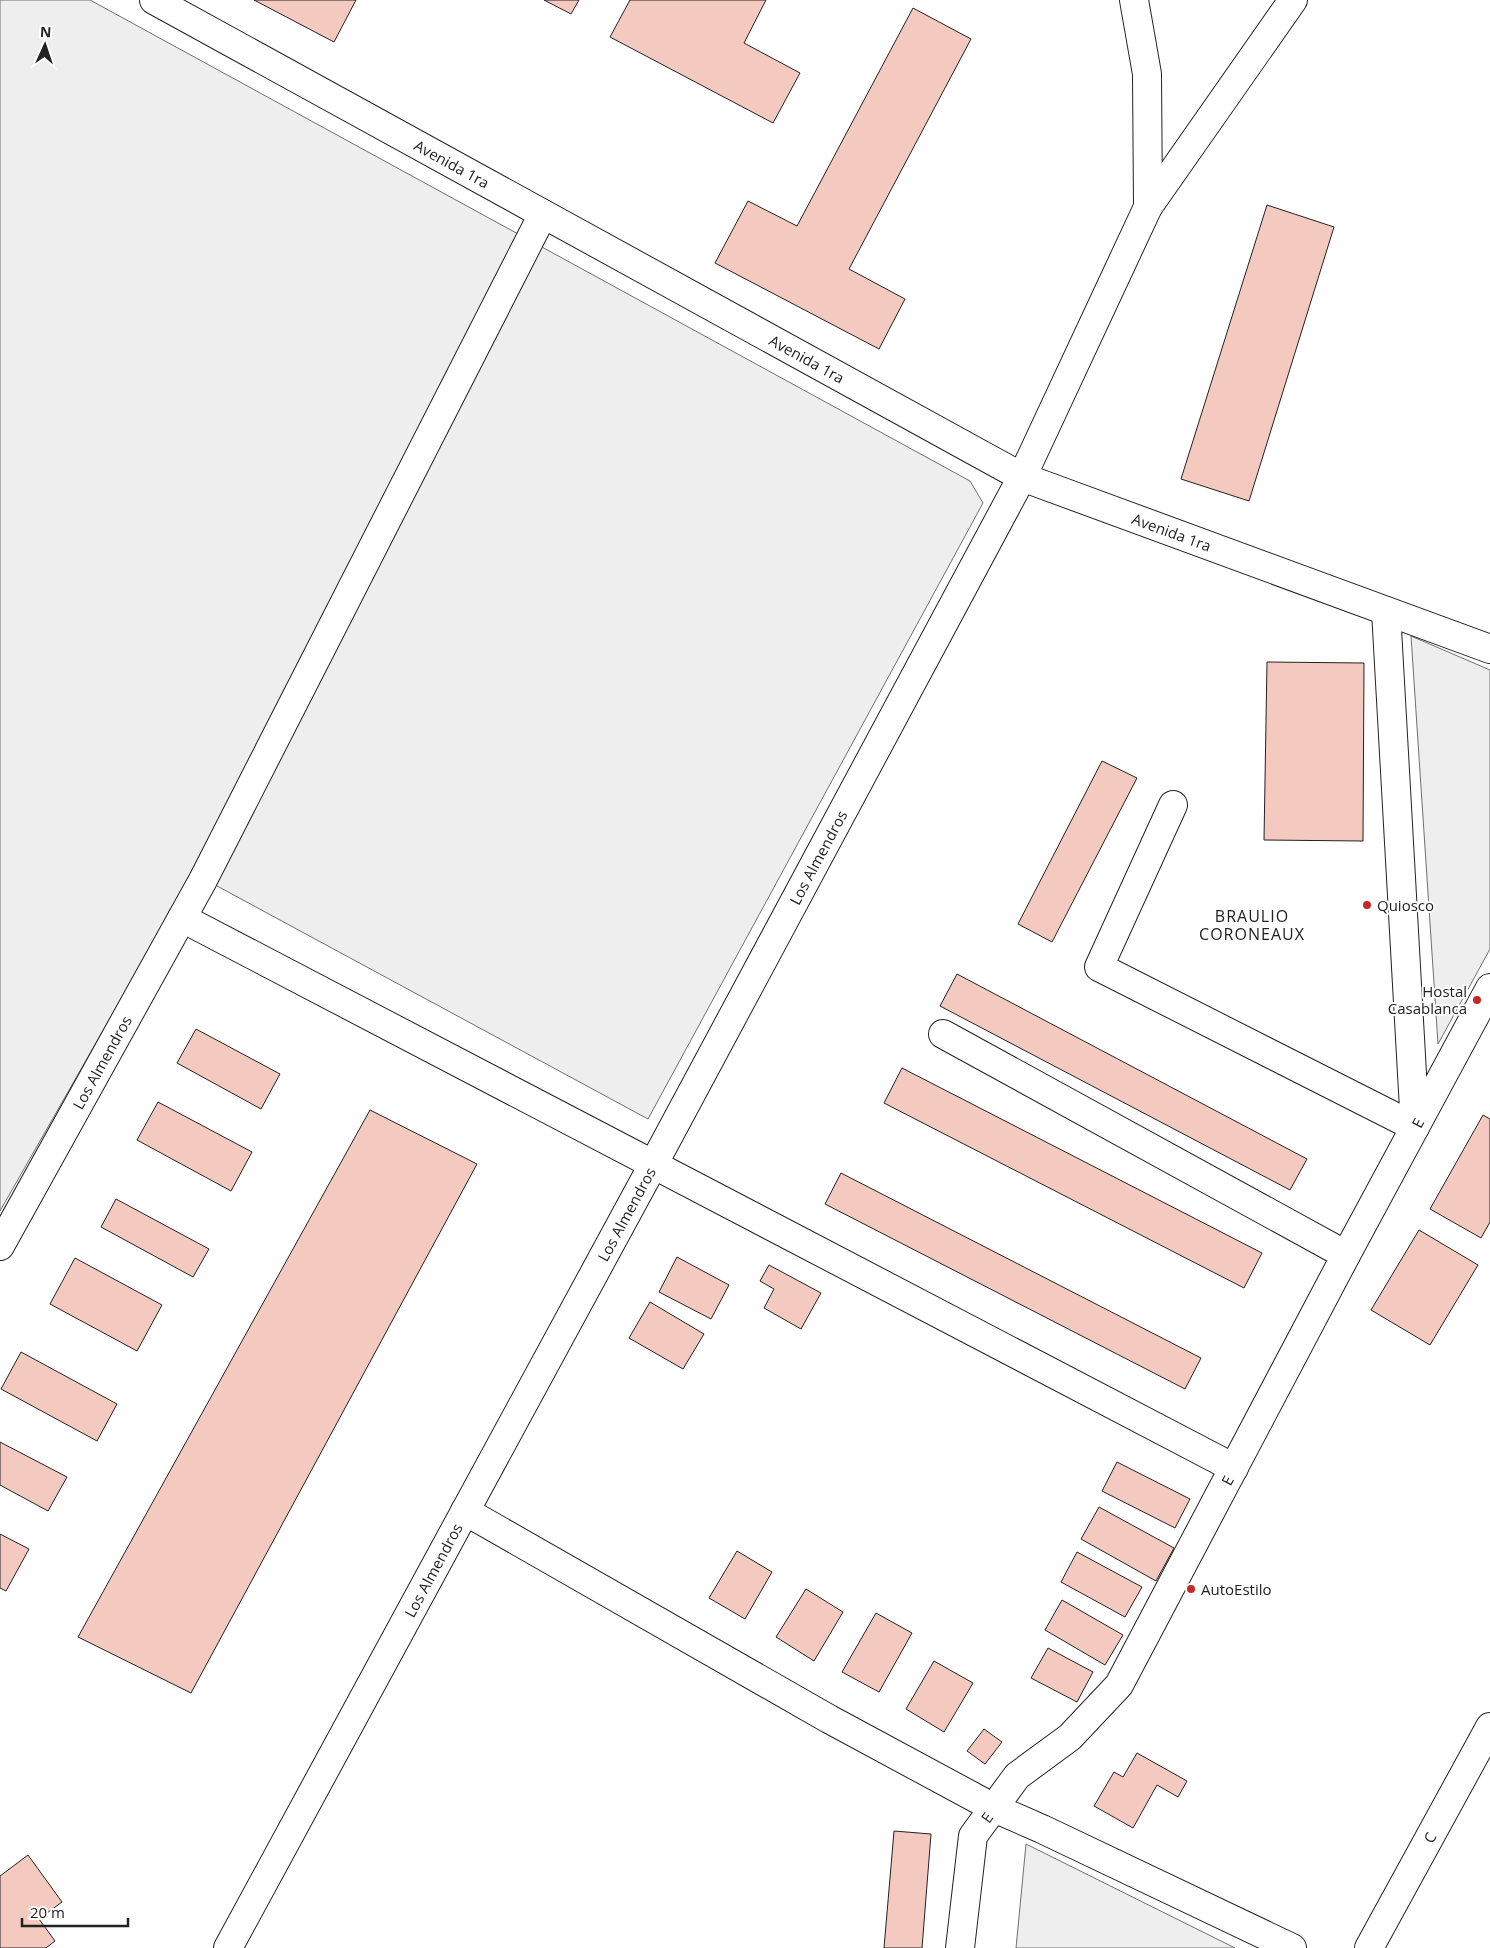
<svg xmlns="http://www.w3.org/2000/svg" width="1490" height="1948" font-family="'Open Sans',sans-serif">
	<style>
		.green { fill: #eee; stroke: #6f6f6f }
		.building { fill: #f3c9c0; stroke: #222 }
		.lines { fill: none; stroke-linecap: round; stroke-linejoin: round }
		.minor-casing { stroke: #222; stroke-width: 30 }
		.minor { stroke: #fff; stroke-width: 28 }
		.poi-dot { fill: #c62828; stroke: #fff; stroke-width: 2 }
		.labels { text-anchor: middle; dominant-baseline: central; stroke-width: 4; stroke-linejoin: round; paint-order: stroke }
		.street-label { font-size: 15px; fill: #222; stroke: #fff }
		.poi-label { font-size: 15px; fill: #222; stroke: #fff; text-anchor: start }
		.neighbourhood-label { font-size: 16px; letter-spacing: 1px; fill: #222; stroke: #fff }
	</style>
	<rect width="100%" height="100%" fill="#fff"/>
	<path class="green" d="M0,0H90L970,481L983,503L648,1119L193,873L0,1211Z
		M1411,636L1490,670V949L1438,1044Z
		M1026,1844L1235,1948H1016Z"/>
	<path class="building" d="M254,0H356L334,42Z
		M544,0H579L571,14Z
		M630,0H766L744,43L800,73L773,123L610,37Z
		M913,8L971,39L849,269L905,299L879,349L715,263L748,201L797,226Z
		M1267,205L1334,227L1249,501L1181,479Z
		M1267,662L1364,663L1363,841L1264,840Z
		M1102,761L1137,778L1052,942L1018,924Z
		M957,974L1307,1159L1290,1190L940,1006Z
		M196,1029L280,1074L261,1109L177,1063Z
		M902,1068L1262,1253L1244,1288L884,1103Z
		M158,1102L252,1152L231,1191L137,1140Z
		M370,1110L477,1164L191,1693L78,1637Z
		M1483,1115L1490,1119V1222L1481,1238L1430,1209Z
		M841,1173L1201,1358L1185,1389L825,1204Z
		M116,1199L209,1249L193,1277L101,1227Z
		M1419,1230L1478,1265L1430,1345L1371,1310Z
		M677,1257L729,1285L711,1319L659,1292Z
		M75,1258L162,1305L137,1351L50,1304Z
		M769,1265L821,1293L801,1329L764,1308L774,1289L760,1281Z
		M650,1302L704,1334L683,1369L629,1338Z
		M21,1352L117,1404L97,1441L1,1389Z
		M0,1442L67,1477L48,1511L0,1485Z
		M1117,1462L1190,1499L1175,1528L1102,1491Z
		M1099,1507L1174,1548L1156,1581L1081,1539Z
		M0,1534L29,1549L6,1591L0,1588Z
		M737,1551L772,1572L745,1619L709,1598Z
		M1077,1552L1142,1587L1125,1617L1061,1582Z
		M806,1589L843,1612L814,1661L776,1637Z
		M1062,1600L1123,1635L1105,1665L1045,1630Z
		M876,1613L912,1633L879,1692L842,1672Z
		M1048,1648L1093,1672L1077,1702L1031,1678Z
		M934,1661L973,1683L944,1732L906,1709Z
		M984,1729L1002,1742L985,1764L967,1751Z
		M1137,1753L1187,1781L1178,1797L1157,1785L1133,1828L1094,1806L1114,1772L1123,1777Z
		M894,1831L931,1834L922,1948H884Z
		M28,1855L62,1902L39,1919L55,1941L46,1948H0V1876Z"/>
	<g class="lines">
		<defs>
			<g id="minor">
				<path id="s1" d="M154,0L1022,477L1490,649"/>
				<path d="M1148,207L1293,0"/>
				<path d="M1386,611L1415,1127"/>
				<path d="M1173,805L1099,967L1415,1127"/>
				<path d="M182,918L1234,1468"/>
				<path d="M943,1034L1346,1255"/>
				<path id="s2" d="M0,1246L203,880L543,214"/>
				<path d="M465,1511L829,1719L994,1808L1042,1829L1292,1948"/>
				<path id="s3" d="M228,1948L653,1165L1022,477L1148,207L1147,74L1134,0"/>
				<path id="s4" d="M960,1948L973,1836L1017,1776L1070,1737L1119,1685L1346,1255L1490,988"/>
				<path id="s5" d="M1369,1948L1490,1727"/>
			</g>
		</defs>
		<use href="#minor" class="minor-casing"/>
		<use href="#minor" class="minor"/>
	</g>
	<g class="poi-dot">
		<circle cx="1367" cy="905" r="5"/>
		<circle cx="1477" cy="1000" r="5"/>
		<circle cx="1191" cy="1589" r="5"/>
	</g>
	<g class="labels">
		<g class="street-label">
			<text stroke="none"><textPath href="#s1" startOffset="340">Avenida 1ra</textPath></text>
			<text stroke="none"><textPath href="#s1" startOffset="745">Avenida 1ra</textPath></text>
			<text stroke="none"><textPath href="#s1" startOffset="1150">Avenida 1ra</textPath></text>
			<text stroke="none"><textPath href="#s3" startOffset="1240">Los Almendros</textPath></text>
			<text stroke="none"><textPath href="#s2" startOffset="210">Los Almendros</textPath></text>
			<text stroke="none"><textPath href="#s4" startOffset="961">E</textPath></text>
			<text stroke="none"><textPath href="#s3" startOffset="835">Los Almendros</textPath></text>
			<text stroke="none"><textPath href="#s4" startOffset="556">E</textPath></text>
			<text stroke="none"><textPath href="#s3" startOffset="430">Los Almendros</textPath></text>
			<text stroke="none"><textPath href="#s4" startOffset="136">E</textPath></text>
			<text stroke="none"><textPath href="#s5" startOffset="126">C</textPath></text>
		</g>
		<g class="poi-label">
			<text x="1377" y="905">Quiosco</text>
			<text x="1467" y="991" text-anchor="end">Hostal<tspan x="1467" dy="17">Casablanca</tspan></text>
			<text x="1201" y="1589">AutoEstilo</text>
		</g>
		<g class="neighbourhood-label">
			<text x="1252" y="916">BRAULIO<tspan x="1252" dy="18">CORONEAUX</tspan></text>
		</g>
	</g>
	<g transform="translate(45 45) rotate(3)" stroke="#ffffff" stroke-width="4" paint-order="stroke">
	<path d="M0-4L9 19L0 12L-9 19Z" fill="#222222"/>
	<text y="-8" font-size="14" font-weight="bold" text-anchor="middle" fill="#222222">N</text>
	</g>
	<path d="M22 1918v8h106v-8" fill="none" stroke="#222222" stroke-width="2.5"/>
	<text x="30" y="1918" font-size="15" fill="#222222" stroke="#ffffff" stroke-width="4" paint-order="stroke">20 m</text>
</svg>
